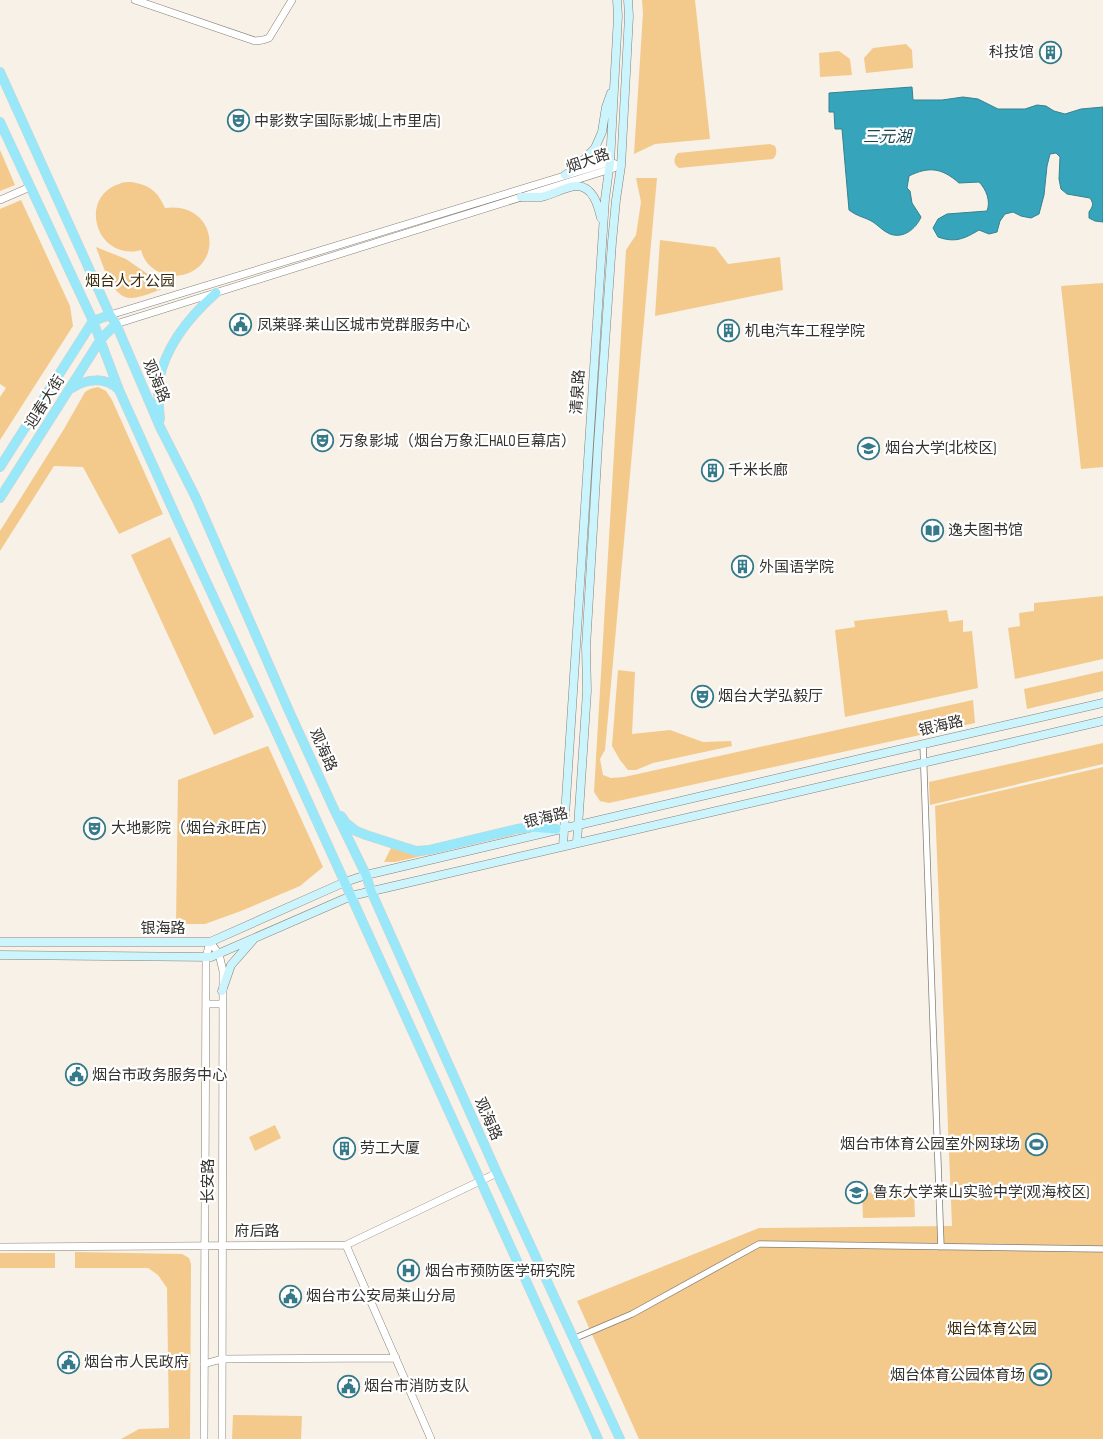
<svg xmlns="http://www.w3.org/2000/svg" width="1103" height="1439" font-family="'Sofia Sans Condensed','Noto Sans SC',sans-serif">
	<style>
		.green { fill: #f3ca8c }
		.water { fill: #36a4bb; stroke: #358291 }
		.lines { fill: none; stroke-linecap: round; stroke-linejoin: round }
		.minor-casing { stroke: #868077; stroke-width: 7 }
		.tertiary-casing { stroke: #868077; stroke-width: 8 }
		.secondary-casing { stroke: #868077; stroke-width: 9 }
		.primary-casing { stroke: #d2d2d1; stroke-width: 10 }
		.minor { stroke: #fff; stroke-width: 5.5 }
		.tertiary { stroke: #fff; stroke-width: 7 }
		.secondary { stroke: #cbf4fd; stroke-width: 8 }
		.primary { stroke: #98e8fa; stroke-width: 9 }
		.labels { text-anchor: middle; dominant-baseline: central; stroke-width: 4.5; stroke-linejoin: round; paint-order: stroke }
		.poi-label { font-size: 15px; fill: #34322e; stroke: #fff; text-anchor: start }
		.street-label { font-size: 15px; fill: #34322e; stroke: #fff }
		.park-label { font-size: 15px; fill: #3d2a0b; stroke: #fff }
		.water-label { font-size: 16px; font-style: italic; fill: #184751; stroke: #fff }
	</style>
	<rect width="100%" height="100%" fill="#f8f1e7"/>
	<path class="green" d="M642,0H695L710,139L655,144L634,154L643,13Z
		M906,44L912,50L913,68L866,73L864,58L873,48Z
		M839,51L850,59L852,75L820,77L819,53Z
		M770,144L775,146C777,151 777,155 773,159L679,168C673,164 673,158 678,153Z
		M0,150L15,185L0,191Z
		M636,178H657L605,750L600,759L603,775L611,778L624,777L973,700L975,723L609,803L600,801L594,792L626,250L636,235L641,202Z
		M131,182C149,185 157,190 165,208C214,201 225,261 186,274C179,276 171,277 164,274C152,270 144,262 141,250C97,262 77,198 119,184C123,182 127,182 131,182Z
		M21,200L70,306L73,326L0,440V397L6,388L0,384V209Z
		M660,240L715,247L728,264L780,257L783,290L655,316Z
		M96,247L126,259L149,275L176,283C164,288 144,297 132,298C112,300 102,262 96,247Z
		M1103,283V467L1081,469L1061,286Z
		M98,387L106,391L112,400L163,514L119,534L83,467L54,466L0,551V531L64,429L85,392L90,389Z
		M170,537L254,717L214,735L131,555Z
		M1103,596V659L1015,679L1008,628L1020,626L1019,613L1034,611V603Z
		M947,610L949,622L963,620V632L972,631L978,688L845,717L835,630L855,627L854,621Z
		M618,670L635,672L632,734L670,730L703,742L731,741L732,746L653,763L636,770H628L620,760L612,746Z
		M1103,671V691L1027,709L1024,689Z
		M1103,743V764L930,805L929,782Z
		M268,746L323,867L300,886L241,911L205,924H176L178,780Z
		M1103,767V1439H639L577,1301L759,1228L952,1226L935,806Z
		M514,832V835L395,862H384L391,848L411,853Z
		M275,1125L281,1138L255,1151L249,1137Z
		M914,1191L915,1217L863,1218L862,1193Z
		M75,1252L182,1254L189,1258L191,1264L190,1439H121L139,1429L169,1428L167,1288L158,1275L148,1268H75Z
		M0,1253H55V1268H0Z
		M233,1415L302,1416L301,1439H232Z"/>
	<path class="water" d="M912,87L913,100H942L963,97L978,99L998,109H1025L1037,105L1046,106L1054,111L1065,114L1081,109L1103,107V222L1095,221L1089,218V212C1093,206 1094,204 1090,198L1067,194L1061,189L1059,179L1060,157L1056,153L1050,154L1047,166L1044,195L1039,214L1031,218L1021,216L1013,212L1005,214L1000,221L997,232L989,234L979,230C964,239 955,243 938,237L933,228L938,219L947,214L987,211C991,201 986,189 979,182L959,183C942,168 929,166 909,176L907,188L910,191L912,203L921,217C916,229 903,239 890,234C883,231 879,226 873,222C865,217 858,217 849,210L842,129H835L834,112H829V93Z"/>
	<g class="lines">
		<defs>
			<path id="minor" d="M923,744L941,1247
				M573,1339L632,1314L759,1244L1103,1249"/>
			<path id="tertiary" d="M135,0L255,41L263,40L269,38L292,0
				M0,200L30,187
				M110,315L610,162L621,166
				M116,324L614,168
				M210,942L219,954L223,971L222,1439
				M206,1004H222
				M346,1245L431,1439
				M0,1247L346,1245L497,1173
				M204,1364L222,1359L396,1358
				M204,1439L206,957L210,942"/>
			<path id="secondary" d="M565,175L575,169L595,148L602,132L606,107L611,93
				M521,197C527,197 534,197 541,197C552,195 564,187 576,186C593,186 598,205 601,218
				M577,842L587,691L586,647L598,444L612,242L616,200L621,166L629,16L628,0
				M563,846L605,199L610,162L618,16L617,0
				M0,942H210L345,882L366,875C611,816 857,759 1103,703
				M0,955L211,957L351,896L1103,721
				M222,991L231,965L253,940"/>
			<path id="primary" d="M0,72L110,315L116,324L160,427L196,498L289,711L333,807L366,875L371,891L497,1173L620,1439
				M0,122L93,321L119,390L178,521L274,727L598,1439
				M72,388C86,379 106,376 119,390
				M160,419C159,407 157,393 159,380C166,345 190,316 216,293
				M0,467L93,321L110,315
				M0,498L101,339L116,324
				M341,816L346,823L356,831L366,835L416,851L429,850L517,829L532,827L556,829"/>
		</defs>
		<use href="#minor" class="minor-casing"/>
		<use href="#tertiary" class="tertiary-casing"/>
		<use href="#secondary" class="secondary-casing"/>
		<use href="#primary" class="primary-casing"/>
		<use href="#minor" class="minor"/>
		<use href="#tertiary" class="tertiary"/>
		<use href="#secondary" class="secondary"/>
		<use href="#primary" class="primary"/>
	</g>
	<defs>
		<symbol id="building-ring" viewBox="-11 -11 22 22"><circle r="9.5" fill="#fff" stroke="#367a8a" stroke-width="1.5"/><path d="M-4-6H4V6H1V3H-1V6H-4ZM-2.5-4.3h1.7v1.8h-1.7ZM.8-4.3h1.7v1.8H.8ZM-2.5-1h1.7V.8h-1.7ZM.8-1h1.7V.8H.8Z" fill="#367a8a"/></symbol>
		<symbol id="theatre-ring" viewBox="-11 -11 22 22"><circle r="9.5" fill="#fff" stroke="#367a8a" stroke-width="1.5"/><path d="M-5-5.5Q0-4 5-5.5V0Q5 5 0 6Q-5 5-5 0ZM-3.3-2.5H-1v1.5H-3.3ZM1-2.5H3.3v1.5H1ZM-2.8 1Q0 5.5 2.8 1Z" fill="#367a8a"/></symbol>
		<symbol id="civic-ring" viewBox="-11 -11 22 22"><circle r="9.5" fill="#fff" stroke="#367a8a" stroke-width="1.5"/><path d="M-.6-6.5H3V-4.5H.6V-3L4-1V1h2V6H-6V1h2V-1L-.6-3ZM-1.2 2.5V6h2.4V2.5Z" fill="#367a8a"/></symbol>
		<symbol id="university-ring" viewBox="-11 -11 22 22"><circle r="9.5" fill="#fff" stroke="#367a8a" stroke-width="1.5"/><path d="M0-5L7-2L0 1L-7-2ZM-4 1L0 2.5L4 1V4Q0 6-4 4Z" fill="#367a8a"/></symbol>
		<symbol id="library-ring" viewBox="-11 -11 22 22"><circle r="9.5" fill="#fff" stroke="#367a8a" stroke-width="1.5"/><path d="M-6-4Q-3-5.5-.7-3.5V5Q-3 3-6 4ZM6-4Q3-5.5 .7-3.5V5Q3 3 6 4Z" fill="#367a8a"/></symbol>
		<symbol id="stadium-ring" viewBox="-11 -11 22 22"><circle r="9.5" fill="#fff" stroke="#367a8a" stroke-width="1.5"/><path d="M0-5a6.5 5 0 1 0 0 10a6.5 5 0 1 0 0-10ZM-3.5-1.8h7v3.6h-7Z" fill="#367a8a"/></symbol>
		<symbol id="school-ring" viewBox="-11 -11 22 22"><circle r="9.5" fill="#fff" stroke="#367a8a" stroke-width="1.5"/><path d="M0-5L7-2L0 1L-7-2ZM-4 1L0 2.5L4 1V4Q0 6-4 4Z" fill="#367a8a"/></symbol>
		<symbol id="hospital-ring" viewBox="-11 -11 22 22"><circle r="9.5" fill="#fff" stroke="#367a8a" stroke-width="1.5"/><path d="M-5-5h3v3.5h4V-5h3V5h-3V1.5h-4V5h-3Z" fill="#367a8a"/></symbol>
	</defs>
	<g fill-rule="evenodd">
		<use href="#building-ring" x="1038" y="40" width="25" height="25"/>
		<use href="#theatre-ring" x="226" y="108" width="25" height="25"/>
		<use href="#civic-ring" x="228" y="312" width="25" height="25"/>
		<use href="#building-ring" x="716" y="318" width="25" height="25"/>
		<use href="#theatre-ring" x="310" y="428" width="25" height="25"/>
		<use href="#university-ring" x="856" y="436" width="25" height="25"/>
		<use href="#building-ring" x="700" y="458" width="25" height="25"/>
		<use href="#library-ring" x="920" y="518" width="25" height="25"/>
		<use href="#building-ring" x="730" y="554" width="25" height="25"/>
		<use href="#theatre-ring" x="690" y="684" width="25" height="25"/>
		<use href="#theatre-ring" x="82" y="816" width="25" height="25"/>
		<use href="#civic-ring" x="64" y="1062" width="25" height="25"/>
		<use href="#stadium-ring" x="1024" y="1132" width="25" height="25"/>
		<use href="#building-ring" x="332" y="1136" width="25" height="25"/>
		<use href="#school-ring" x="844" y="1180" width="25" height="25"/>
		<use href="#hospital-ring" x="396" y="1258" width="25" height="25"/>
		<use href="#civic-ring" x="278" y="1284" width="25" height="25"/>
		<use href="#civic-ring" x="56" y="1350" width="25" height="25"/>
		<use href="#stadium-ring" x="1028" y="1362" width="25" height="25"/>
		<use href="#civic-ring" x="336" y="1374" width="25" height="25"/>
	</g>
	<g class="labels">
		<g class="poi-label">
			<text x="1034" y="52" text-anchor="end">科技馆</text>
			<text x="254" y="121">中影数字国际影城(上市里店)</text>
			<text x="257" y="325">凤莱驿·莱山区城市党群服务中心</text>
			<text x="745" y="331">机电汽车工程学院</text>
			<text x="339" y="441">万象影城（烟台万象汇HALO巨幕店）</text>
			<text x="885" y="448">烟台大学(北校区)</text>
			<text x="728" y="470">千米长廊</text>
			<text x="948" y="530">逸夫图书馆</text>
			<text x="759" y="567">外国语学院</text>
			<text x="718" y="696">烟台大学弘毅厅</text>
			<text x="111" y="828">大地影院（烟台永旺店）</text>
			<text x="92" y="1075">烟台市政务服务中心</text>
			<text x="1020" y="1144" text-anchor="end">烟台市体育公园室外网球场</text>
			<text x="360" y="1148">劳工大厦</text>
			<text x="873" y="1192">鲁东大学莱山实验中学(观海校区)</text>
			<text x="425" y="1271">烟台市预防医学研究院</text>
			<text x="306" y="1296">烟台市公安局莱山分局</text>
			<text x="84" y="1362">烟台市人民政府</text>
			<text x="1025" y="1375" text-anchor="end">烟台体育公园体育场</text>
			<text x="364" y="1386">烟台市消防支队</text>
		</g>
		<g class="street-label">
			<text transform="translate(588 161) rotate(-19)">烟大路</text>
			<text transform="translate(156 381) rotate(67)">观海路</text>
			<text transform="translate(578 392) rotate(-86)">清泉路</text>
			<text transform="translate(45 402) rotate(-58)">迎春大街</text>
			<text transform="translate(941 726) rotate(-13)">银海路</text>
			<text transform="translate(323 750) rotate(66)">观海路</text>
			<text transform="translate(546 818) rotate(-13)">银海路</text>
			<text x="163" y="928">银海路</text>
			<text transform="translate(488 1119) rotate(66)">观海路</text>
			<text transform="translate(208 1181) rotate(-90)">长安路</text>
			<text x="257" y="1231">府后路</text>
		</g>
		<g class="park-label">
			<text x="130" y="281">烟台人才公园</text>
			<text x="992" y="1329">烟台体育公园</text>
		</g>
		<g class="water-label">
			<text x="887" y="137">三元湖</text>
		</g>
	</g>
</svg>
